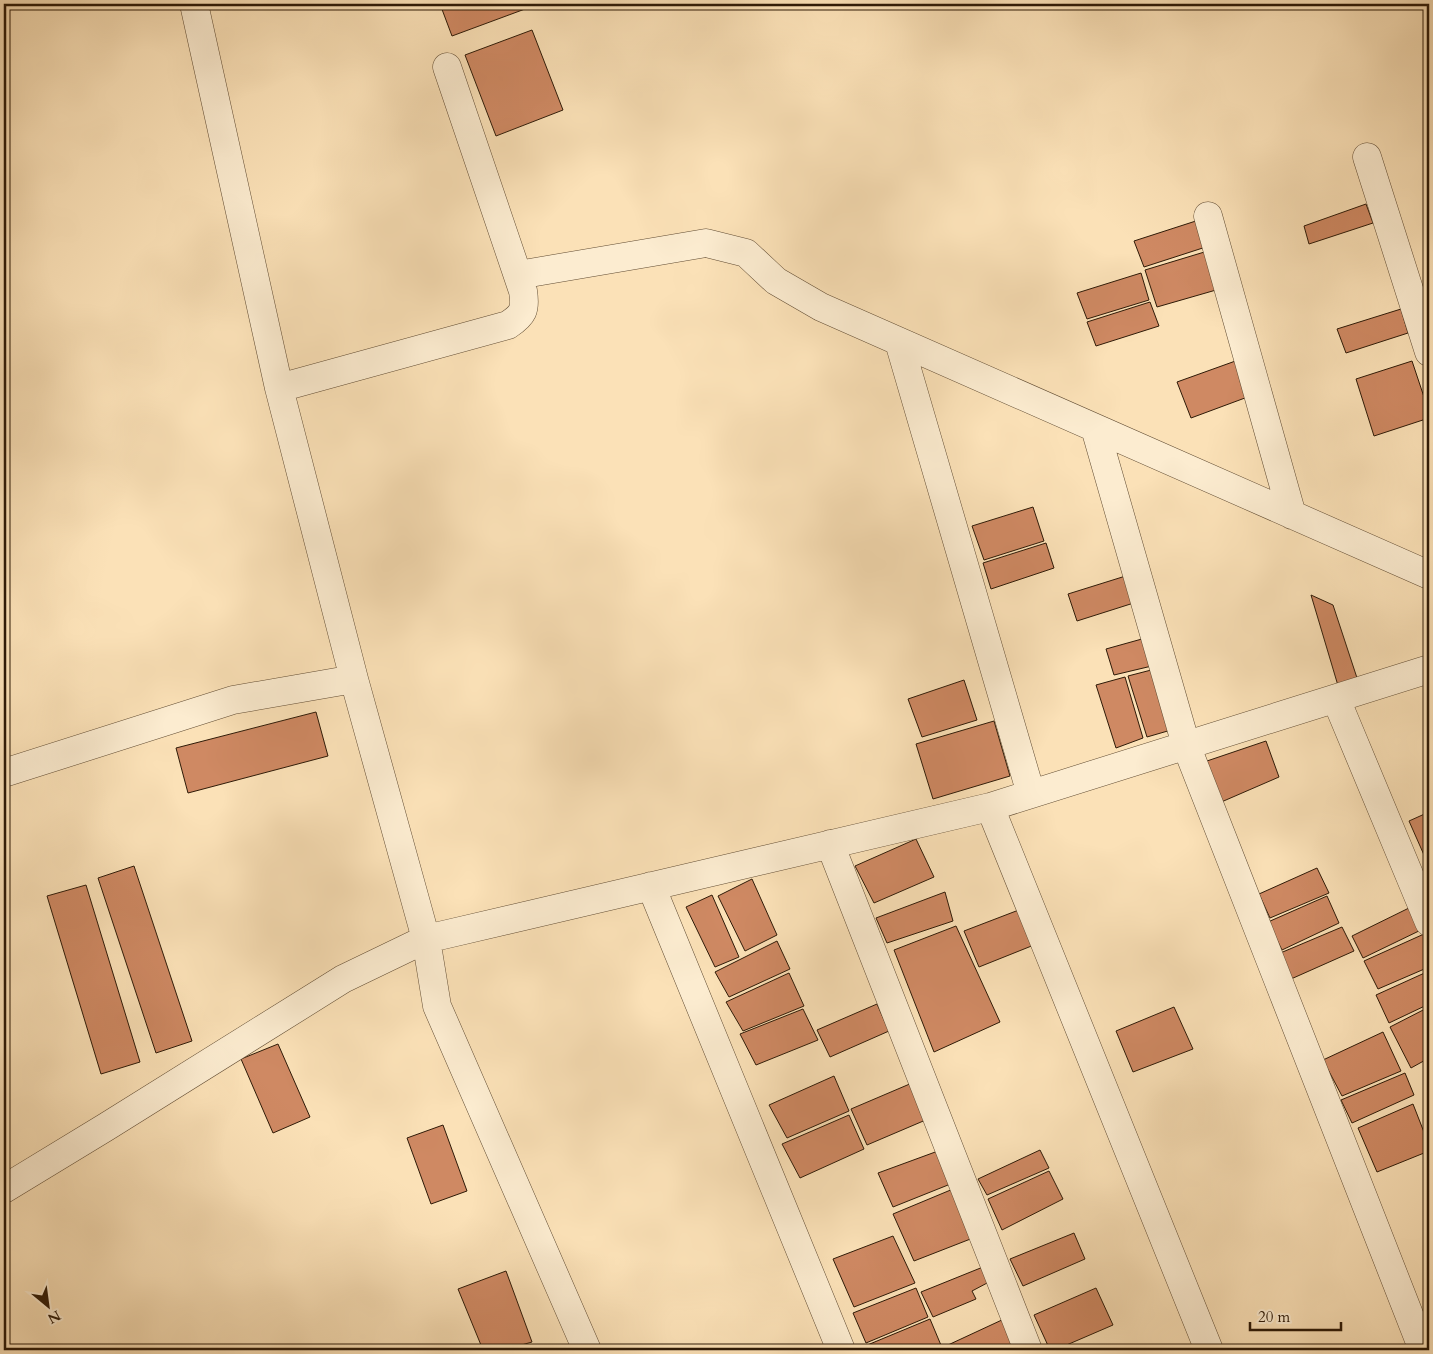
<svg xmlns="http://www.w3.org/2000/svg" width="1433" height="1354" font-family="Cardo,serif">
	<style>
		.building { fill: #cf8963; stroke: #2e1a07 }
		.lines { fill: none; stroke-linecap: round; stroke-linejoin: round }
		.minor-casing { stroke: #614c33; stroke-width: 29 }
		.minor { stroke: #fcecd0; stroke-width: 28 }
	</style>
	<rect width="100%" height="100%" fill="#fbe1b7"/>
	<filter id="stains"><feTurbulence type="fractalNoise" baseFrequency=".004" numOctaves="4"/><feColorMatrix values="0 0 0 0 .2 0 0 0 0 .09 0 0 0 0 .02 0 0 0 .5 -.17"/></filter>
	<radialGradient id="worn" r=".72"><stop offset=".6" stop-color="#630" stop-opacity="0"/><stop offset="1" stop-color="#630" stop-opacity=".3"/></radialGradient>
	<path class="building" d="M440,4H523L525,9L452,36Z
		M532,30L563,110L496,136L465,55Z
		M1366,204L1373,223L1309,244L1304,226Z
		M1202,219L1212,245L1144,267L1134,241Z
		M1211,250L1223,288L1157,307L1145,270Z
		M1141,273L1149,300L1087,319L1077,293Z
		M1429,279V297L1424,280Z
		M1150,302L1159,326L1096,346L1087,322Z
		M1401,309L1408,333L1346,353L1337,329Z
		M1241,359L1253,395L1191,418L1177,382Z
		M1412,361L1429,412V418L1374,436L1356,379Z
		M1033,507L1044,541L984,560L972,526Z
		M1046,543L1054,568L991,589L983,563Z
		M1132,574L1140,601L1077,621L1068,594Z
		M1311,595L1333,605L1359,684L1339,689Z
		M1149,637L1156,665L1114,675L1106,649Z
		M1159,668L1178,728L1147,737L1128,676Z
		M1125,677L1143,738L1116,748L1096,685Z
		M964,680L977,720L922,737L908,699Z
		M316,712L328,756L188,793L176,748Z
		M994,721L1010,776L933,799L916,744Z
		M1266,741L1279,777L1219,803L1204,762Z
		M1429,812V853L1424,855L1409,821Z
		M916,839L934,877L874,903L855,866Z
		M134,866L192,1041L156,1053L98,878Z
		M1317,868L1329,893L1270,918L1259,894Z
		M752,879L777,935L745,951L718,896Z
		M86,885L140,1062L101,1074L47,896Z
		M945,892L953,921L887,943L876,918Z
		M712,895L739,957L715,967L686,907Z
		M1327,896L1339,923L1282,950L1268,922Z
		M1411,907L1423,929L1363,958L1352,936Z
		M1024,908L1039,943L979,967L964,931Z
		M956,926L1000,1022L934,1052L894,950Z
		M1342,927L1354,951L1291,979L1278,954Z
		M1424,934L1429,945V967L1378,989L1364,961Z
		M777,941L790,969L729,997L715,972Z
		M1429,971V1004L1389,1023L1376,995Z
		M789,973L804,1006L743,1031L726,1002Z
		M877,1004L889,1031L830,1057L817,1030Z
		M1174,1007L1193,1049L1133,1072L1116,1031Z
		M1429,1007V1058L1411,1068L1390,1027Z
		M803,1009L818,1040L756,1065L740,1034Z
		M1383,1032L1401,1071L1342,1096L1323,1060Z
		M278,1044L310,1117L273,1133L241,1059Z
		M1405,1073L1414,1095L1352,1123L1341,1100Z
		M834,1076L849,1111L787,1138L769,1105Z
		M912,1083L928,1119L867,1145L851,1109Z
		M1413,1104L1429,1145V1151L1377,1172L1358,1128Z
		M849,1115L864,1149L800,1178L782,1144Z
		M443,1125L467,1191L431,1204L407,1138Z
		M1040,1150L1049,1168L987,1195L978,1179Z
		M938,1151L953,1183L893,1207L878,1173Z
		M1049,1171L1063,1199L1002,1230L988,1199Z
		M953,1189L973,1238L914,1261L893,1214Z
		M1074,1233L1085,1259L1023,1286L1010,1259Z
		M893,1236L915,1283L854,1307L833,1259Z
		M983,1267L989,1282L972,1291L976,1299L933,1317L921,1292Z
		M506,1271L532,1342L504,1350H483L458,1289Z
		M916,1288L928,1317L866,1343L853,1313Z
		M1096,1288L1113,1325L1055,1350H1050L1034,1315Z
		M930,1319L943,1350H867L865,1346Z
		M1004,1319L1017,1346L1008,1350H951L948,1345Z"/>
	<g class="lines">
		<defs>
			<path id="minor" d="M194,4L279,388L354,679L426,939L990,807L1429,669
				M1367,157L1429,352
				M1208,216L1292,515
				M518,275L706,243L746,253L776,281L821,307L1429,575
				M899,342L1031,794
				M279,388L508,325C523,315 526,310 523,291L447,67
				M1095,428L1186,745L1423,1350
				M1336,699L1429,922
				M4,773L233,700L354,679
				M990,807L1209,1350
				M830,844L1028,1350
				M651,886L841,1350
				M4,1189L106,1127L343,979L426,939L437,1006L587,1350"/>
		</defs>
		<use href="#minor" class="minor-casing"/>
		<use href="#minor" class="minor"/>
	</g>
	<rect width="1433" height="1354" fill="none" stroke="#fbe1b7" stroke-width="20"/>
	<rect x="5" y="5" width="1423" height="1344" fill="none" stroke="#2e1a07" stroke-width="2.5"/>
	<rect x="10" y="10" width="1413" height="1334" fill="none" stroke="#2e1a07"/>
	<g transform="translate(48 1306) rotate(151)" stroke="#fcecd0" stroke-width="4" paint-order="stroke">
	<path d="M0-4L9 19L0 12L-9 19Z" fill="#2e1a07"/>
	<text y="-8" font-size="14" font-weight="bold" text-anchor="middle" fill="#2e1a07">N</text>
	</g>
	<path d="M1250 1322v8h91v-8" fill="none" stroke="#2e1a07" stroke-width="2.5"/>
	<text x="1258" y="1322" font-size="15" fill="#2e1a07" stroke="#fcecd0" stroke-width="4" paint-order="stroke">20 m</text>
	<rect width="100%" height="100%" filter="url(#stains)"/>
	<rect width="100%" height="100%" fill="url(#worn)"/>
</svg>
